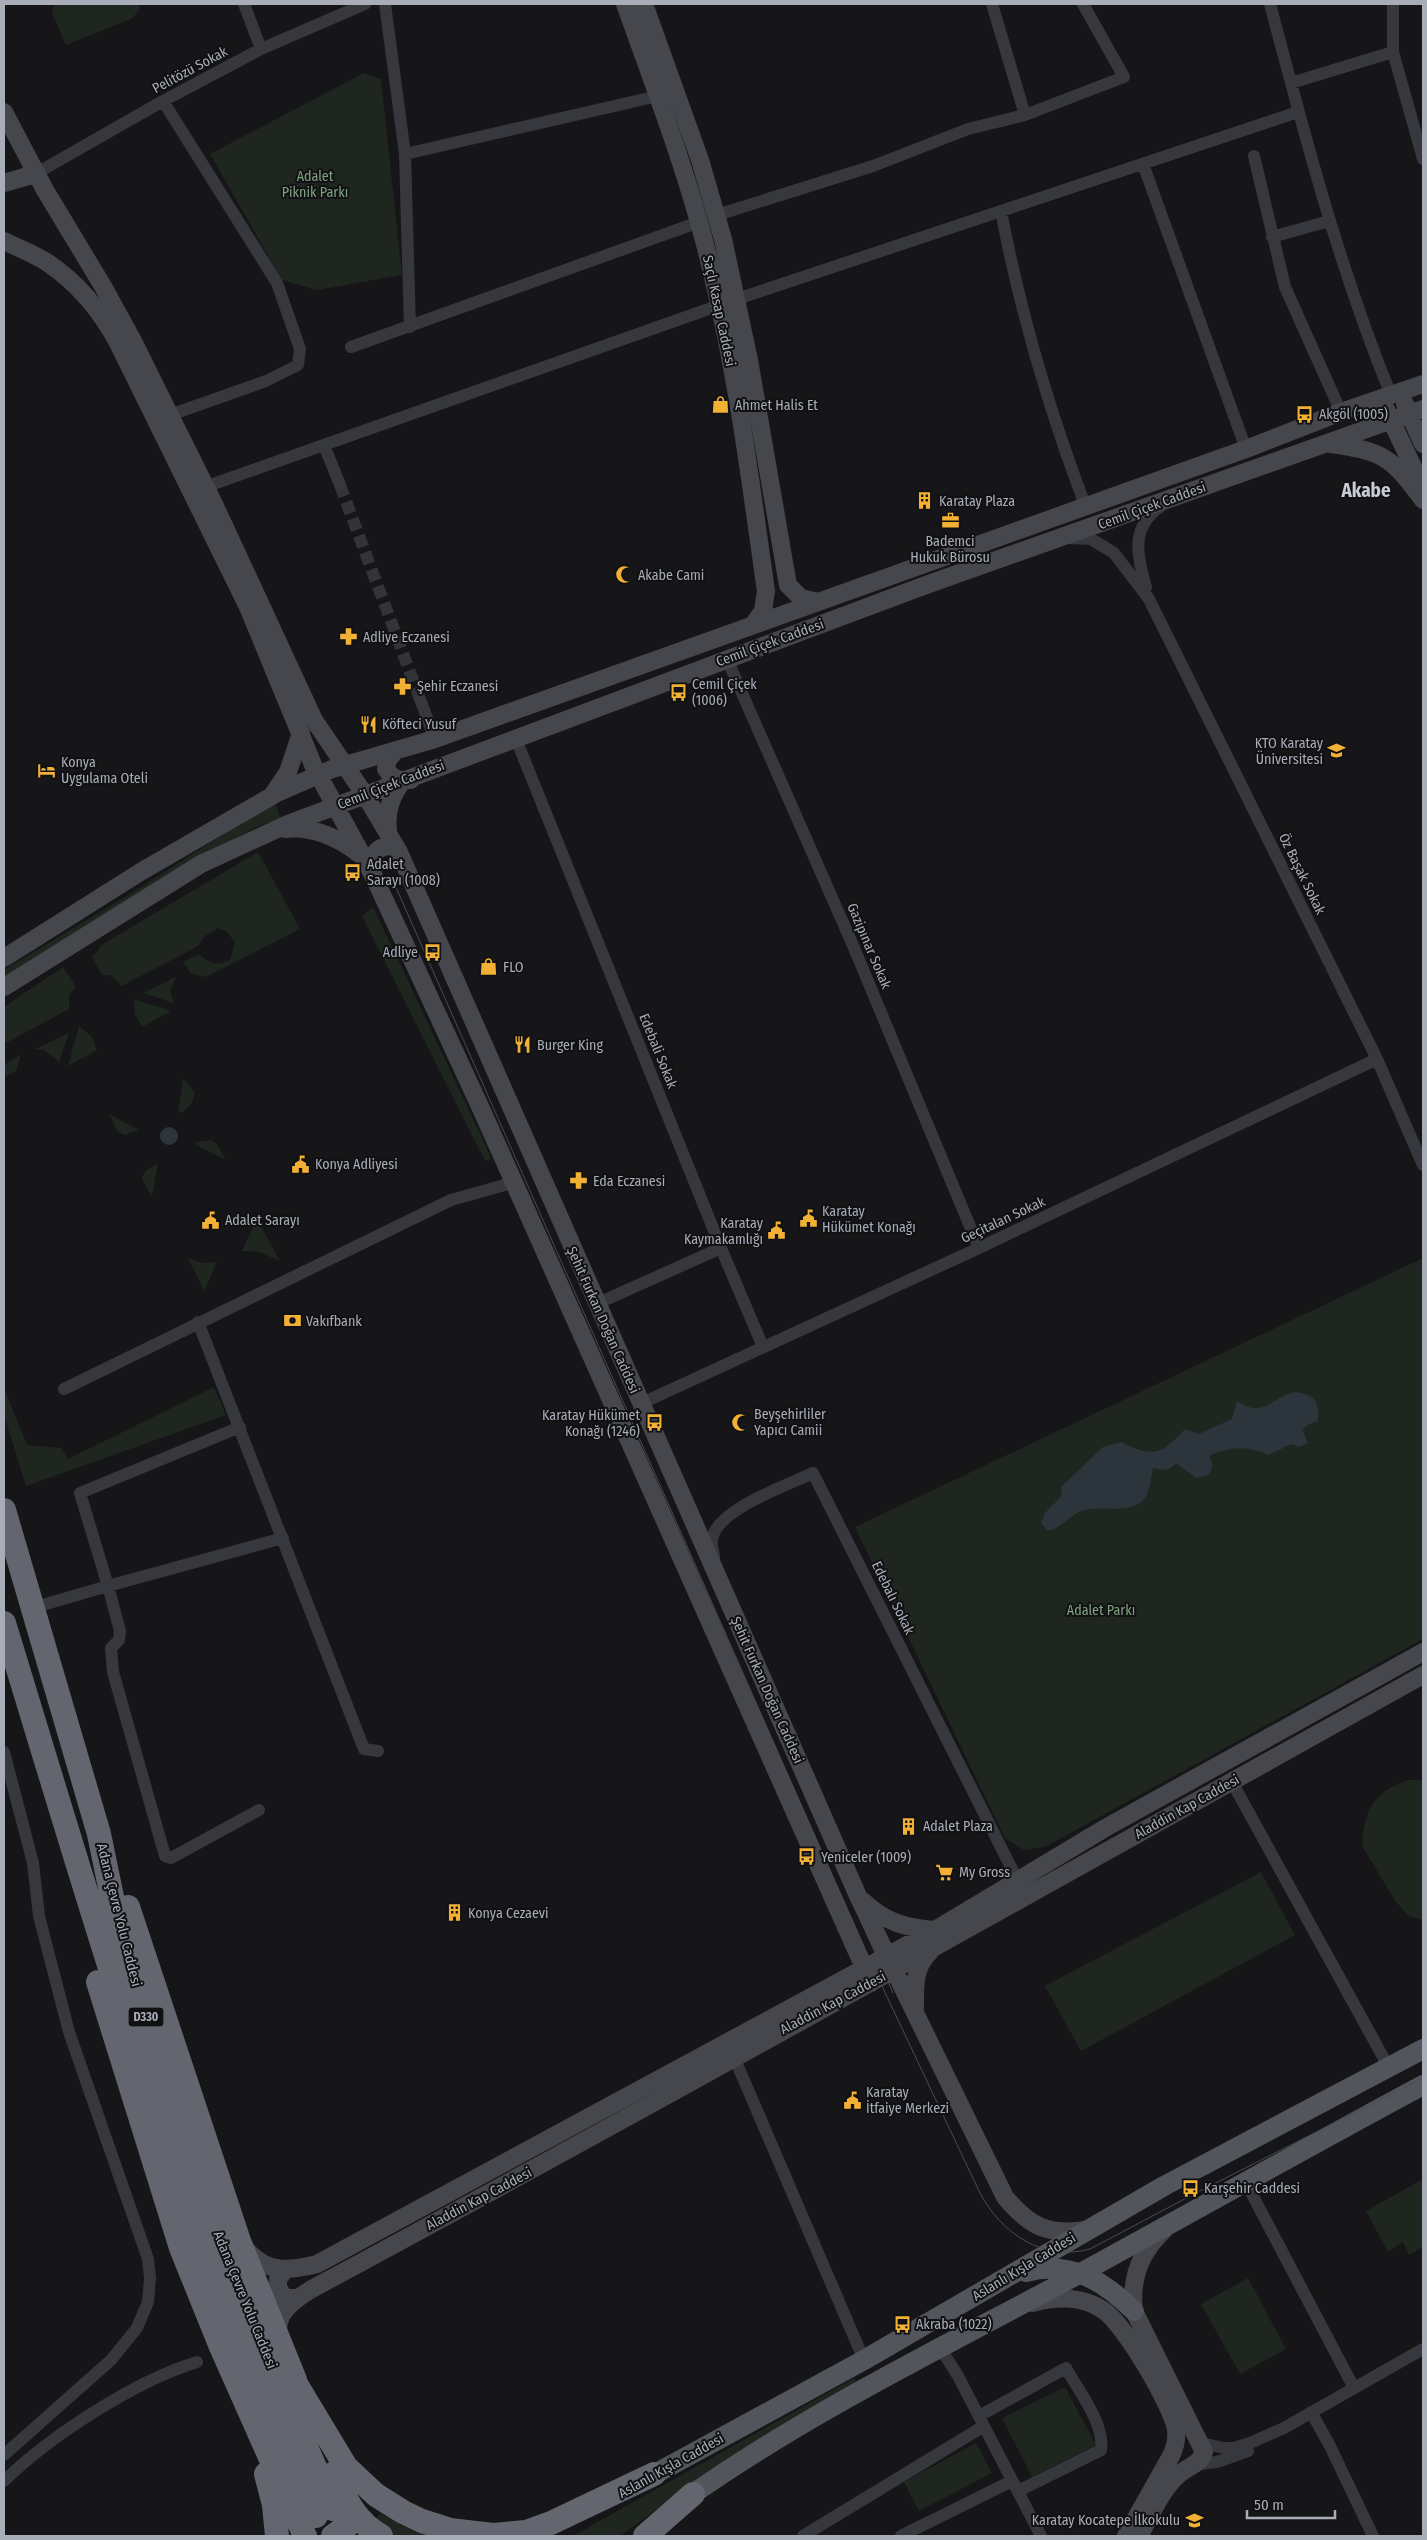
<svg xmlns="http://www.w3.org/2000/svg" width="1427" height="2540" font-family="'Fira Sans Condensed',sans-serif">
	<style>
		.green { fill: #1e261f }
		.water { fill: #2c353c }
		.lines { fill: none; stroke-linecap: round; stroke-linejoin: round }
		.street-tunnel { stroke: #333438; stroke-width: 12; stroke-dasharray: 12 6; stroke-linecap: butt }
		.street { stroke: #37383d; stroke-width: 12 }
		.secondary { stroke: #45474d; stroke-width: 18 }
		.primary { stroke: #53555c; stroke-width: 20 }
		.highway { stroke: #63666e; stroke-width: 24 }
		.tram { stroke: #4a4c52; stroke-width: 1 }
		.labels { text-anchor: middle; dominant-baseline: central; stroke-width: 4; stroke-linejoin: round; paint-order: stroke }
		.shield { fill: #111113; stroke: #7b7e86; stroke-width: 1 }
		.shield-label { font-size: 12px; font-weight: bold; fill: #a8adb8 }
		.street-label { font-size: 14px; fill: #a8adb8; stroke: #111113 }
		.park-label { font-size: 14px; fill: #7fa381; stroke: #111113 }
		.poi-label { font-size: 14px; fill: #a8adb8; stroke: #111113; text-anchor: start }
		.district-label { font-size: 19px; font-weight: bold; fill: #c9ccd4; stroke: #111113 }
	</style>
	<rect width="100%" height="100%" fill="#161618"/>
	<path class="green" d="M54,4H138L140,8L133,18L66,45L52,13Z
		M364,73L381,79L402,275L317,290L282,280L210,154Z
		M275,802L281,819L258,826L219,847L4,979V970L120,900Z
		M258,852L300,929L206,977L191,974L183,962L199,954C209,964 217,966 230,960L235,942L227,932L218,928L205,936L198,946L122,986L110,975H102L92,957L97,952L101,945Z
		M373,907L492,1159L485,1161L362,916Z
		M63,967L76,987L69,995V1009L4,1044V1007Z
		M176,977L170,991L174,1003L143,993Z
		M134,999L171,1011L142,1027L135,1014Z
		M79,1026L92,1037L97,1050L68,1066Z
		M69,1033L59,1062L44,1050L35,1049Z
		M21,1055L16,1071L4,1077L5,1064Z
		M183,1078L195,1093L192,1103L182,1113L178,1112Z
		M109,1114L139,1130L125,1135L117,1131Z
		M211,1140L217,1144L226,1160L196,1145V1142Z
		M158,1163L152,1197L142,1179L145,1171Z
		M257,1219L280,1261L259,1252L242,1251Z
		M188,1258L203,1263L217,1262L204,1291Z
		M1423,1258V1639L1045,1847L1024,1850L1005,1838L855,1527Z
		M214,1387L226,1415L26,1486L4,1415V1388L27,1445L61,1448L68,1459Z
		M1408,1780H1423V1920L1409,1916L1396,1902L1362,1846C1365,1809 1372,1793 1408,1780Z
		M1261,1872L1295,1935L1081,2051L1045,1986Z
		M1423,2179V2247L1409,2255L1403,2242L1388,2252L1366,2211Z
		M1248,2278L1286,2349L1240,2374L1201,2304Z
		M854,2378L857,2384L675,2496L620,2536H573Z
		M1065,2387L1096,2445L1032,2477L1002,2418Z
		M976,2443L992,2473L919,2511L904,2482Z
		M380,2513L401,2525L434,2536H385L370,2527Z"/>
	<path class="water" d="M160 1136a9 9 0 1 1 18 0a9 9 0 1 1-18 0Z
		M1294,1392C1313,1394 1320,1400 1318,1421L1307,1425L1302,1430L1308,1443L1299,1447L1291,1444L1269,1455C1248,1446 1229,1446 1209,1456L1213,1465L1209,1475L1196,1478L1176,1463C1170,1471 1163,1471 1153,1468C1151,1476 1150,1491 1145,1498C1132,1516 1100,1504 1081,1511C1069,1516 1061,1528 1048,1531L1041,1523L1045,1513L1062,1496L1061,1487L1103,1447L1121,1442C1153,1458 1161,1455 1185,1429L1199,1434L1232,1419L1237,1401C1263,1419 1271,1398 1294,1392Z"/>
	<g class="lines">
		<path class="street-tunnel" d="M340,485L420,699"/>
		<path class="street" d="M244,4L261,49
			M385,4L405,154L410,327
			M992,4L1025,115
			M1270,4C1305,136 1339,268 1391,395
			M1393,4V52L1423,159
			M1291,83L1393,52
			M163,101L277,283L300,349L298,365L266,381L170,415
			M405,154L658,96
			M1254,156L1285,287L1341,412
			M1143,164L1246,449
			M35,174L163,101L261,49L365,4
			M1001,211C1020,311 1049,410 1085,505
			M717,215L873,166L968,129L1025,115L1124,77L1083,4
			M1272,237L1329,221
			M737,299L1298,112
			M351,347L699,222
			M324,445L340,485
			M205,487L720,305
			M1067,538L1091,539L1114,553L1149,599L1377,1059L1423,1165
			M1146,587C1137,557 1130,527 1160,507
			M727,659L852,943L979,1248
			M420,699L435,739
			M516,739L721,1248L596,1304
			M721,1248L763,1347
			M198,1322L364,1749L378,1751
			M64,1389L451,1200L515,1182
			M640,1404L979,1248L1377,1059
			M240,1427L80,1493L108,1586L283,1538
			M714,1559C714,1553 711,1545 712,1539C717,1509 788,1485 813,1473L1018,1881
			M32,1608L108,1586L120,1631L119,1640L111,1648L113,1672L165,1856L171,1858L259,1810
			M4,1752L33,1863L39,1916L69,2032L148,2259L150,2278L148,2302L137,2328L111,2360L4,2455
			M1232,1782L1388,2066
			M731,2050L864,2360
			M1245,2181L1354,2388
			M939,2346L958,2376L1041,2536
			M1311,2412L1329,2444L1373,2536
			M979,2416L1066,2368C1078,2390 1105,2424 1101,2450L1018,2491
			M1201,2443L1224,2448H1234L1250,2443L1284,2428L1423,2349
			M1193,2465L1217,2462L1248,2451
			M4,2481C50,2436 135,2381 197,2362
			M803,2536L984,2426
			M901,2536L1012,2481"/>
		<path class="secondary" d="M625,4C657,94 692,184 713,277C738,380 751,486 766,591L763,611L753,625
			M644,4L700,160L723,239L749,360L788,585L801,598L818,602
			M4,112L45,190L104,288L133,341L215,506L314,720L365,795L399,852L858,1896L1005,2197C1029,2226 1048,2236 1086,2230
			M4,183L35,174
			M4,241C18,248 35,254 48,263C79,284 101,311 118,343L248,607L314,767L374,877L483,1113L871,1983
			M1381,399L1423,488
			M1405,404L1423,444
			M1331,444C1384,451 1392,458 1423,500
			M397,750L388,759L386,769C393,780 399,780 411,780
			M273,794L288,772L301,733
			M285,829C313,826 337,837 358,853
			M388,831C386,812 390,799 401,783
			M373,874C367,858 376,845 393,846L399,852
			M4,958L142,871L277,793L332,769L435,739L1246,449L1341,412L1423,384
			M4,987L201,864L288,824L926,585L1423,409
			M864,1902C885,1922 906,1928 935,1930
			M915,2011C915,1990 913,1968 929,1953
			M243,2246C265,2273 286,2272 317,2264L935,1930L1107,1827L1423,1652
			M285,2270L278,2279V2287L284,2298H298
			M1033,2303C1056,2296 1082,2296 1103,2310C1123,2322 1173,2407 1176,2430C1177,2439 1175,2448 1171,2456L1126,2536
			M279,2338C273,2314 293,2301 310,2290C683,2089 1053,1881 1423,1675
			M1139,2536C1150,2517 1160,2493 1176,2477C1185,2467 1201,2465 1204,2452L1134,2311C1130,2278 1140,2252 1164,2230"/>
		<path class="primary" d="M1026,2272C1070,2260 1104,2281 1134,2311
			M642,2481L864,2360L1164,2186L1423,2049
			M680,2503C796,2420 925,2356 1051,2289C1175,2222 1298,2152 1423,2085"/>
		<path class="highway" d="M4,1510L99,1834L112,1897L131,1969L204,2194L257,2333L333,2509
			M4,1623C67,1829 128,2037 201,2239C234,2334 276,2425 316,2516
			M128,1907L239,2241L295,2380
			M98,1982L181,2248L221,2347L305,2536
			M296,2384L346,2467L376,2495L403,2512L422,2521L450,2530L493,2535L526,2532L551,2523L654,2474
			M334,2473C345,2499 356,2522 381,2536
			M266,2474L274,2505L277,2536
			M333,2536L347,2526L350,2512L347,2501
			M645,2536L693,2494"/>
		<path class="tram" d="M391,876L871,1963L980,2193C1001,2233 1043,2262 1090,2249L1194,2194L1423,2078
			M843,1881L893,1993"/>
	</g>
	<defs>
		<symbol id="shop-bare" viewBox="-9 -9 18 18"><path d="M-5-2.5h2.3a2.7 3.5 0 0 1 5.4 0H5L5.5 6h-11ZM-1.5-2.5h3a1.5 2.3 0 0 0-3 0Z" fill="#f2b134" stroke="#111113" stroke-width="2.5" paint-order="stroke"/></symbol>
		<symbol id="bus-bare" viewBox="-9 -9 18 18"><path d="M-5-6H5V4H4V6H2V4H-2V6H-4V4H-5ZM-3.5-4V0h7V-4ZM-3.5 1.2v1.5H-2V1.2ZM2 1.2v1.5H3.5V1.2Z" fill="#f2b134" stroke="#111113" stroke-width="2.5" paint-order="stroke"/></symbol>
		<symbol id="building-bare" viewBox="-9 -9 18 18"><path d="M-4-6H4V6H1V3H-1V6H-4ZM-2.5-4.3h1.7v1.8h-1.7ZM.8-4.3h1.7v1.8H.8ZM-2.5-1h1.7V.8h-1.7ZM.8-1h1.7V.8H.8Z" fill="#f2b134" stroke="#111113" stroke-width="2.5" paint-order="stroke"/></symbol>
		<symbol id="office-bare" viewBox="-9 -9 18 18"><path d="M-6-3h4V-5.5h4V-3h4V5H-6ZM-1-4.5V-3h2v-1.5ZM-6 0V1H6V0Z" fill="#f2b134" stroke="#111113" stroke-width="2.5" paint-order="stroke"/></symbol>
		<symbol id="mosque-bare" viewBox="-9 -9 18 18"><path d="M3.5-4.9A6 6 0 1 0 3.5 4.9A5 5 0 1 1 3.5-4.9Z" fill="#f2b134" stroke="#111113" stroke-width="2.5" paint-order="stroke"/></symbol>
		<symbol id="pharmacy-bare" viewBox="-9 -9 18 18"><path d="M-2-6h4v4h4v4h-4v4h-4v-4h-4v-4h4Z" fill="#f2b134" stroke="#111113" stroke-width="2.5" paint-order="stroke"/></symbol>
		<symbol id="restaurant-bare" viewBox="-9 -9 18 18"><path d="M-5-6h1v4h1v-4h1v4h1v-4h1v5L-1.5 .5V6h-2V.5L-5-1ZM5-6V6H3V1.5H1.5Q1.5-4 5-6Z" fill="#f2b134" stroke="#111113" stroke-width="2.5" paint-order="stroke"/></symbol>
		<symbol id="university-bare" viewBox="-9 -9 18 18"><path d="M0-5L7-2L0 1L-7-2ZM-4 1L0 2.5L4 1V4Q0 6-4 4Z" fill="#f2b134" stroke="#111113" stroke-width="2.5" paint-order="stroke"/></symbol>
		<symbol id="hotel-bare" viewBox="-9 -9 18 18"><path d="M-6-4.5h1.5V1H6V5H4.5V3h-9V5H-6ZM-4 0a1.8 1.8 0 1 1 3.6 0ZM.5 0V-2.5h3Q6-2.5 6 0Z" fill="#f2b134" stroke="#111113" stroke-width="2.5" paint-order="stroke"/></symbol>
		<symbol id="civic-bare" viewBox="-9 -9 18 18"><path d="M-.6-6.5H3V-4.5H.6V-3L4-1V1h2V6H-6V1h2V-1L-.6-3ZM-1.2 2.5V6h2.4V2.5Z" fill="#f2b134" stroke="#111113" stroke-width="2.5" paint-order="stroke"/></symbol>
		<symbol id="bank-bare" viewBox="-9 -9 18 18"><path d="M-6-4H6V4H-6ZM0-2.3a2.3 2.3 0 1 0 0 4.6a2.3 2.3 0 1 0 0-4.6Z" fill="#f2b134" stroke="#111113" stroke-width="2.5" paint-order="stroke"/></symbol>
		<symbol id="supermarket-bare" viewBox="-9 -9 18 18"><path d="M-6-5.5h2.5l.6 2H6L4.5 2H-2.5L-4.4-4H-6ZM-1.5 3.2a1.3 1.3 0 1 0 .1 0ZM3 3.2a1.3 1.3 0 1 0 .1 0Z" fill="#f2b134" stroke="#111113" stroke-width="2.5" paint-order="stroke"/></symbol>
		<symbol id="school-bare" viewBox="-9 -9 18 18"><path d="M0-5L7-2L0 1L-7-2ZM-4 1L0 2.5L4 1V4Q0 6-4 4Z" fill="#f2b134" stroke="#111113" stroke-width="2.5" paint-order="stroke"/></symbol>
	</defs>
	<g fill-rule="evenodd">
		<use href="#shop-bare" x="708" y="392" width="25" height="25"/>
		<use href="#bus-bare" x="1292" y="402" width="25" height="25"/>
		<use href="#building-bare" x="912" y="488" width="25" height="25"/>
		<use href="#office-bare" x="938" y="508" width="25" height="25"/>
		<use href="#mosque-bare" x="612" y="562" width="25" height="25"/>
		<use href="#pharmacy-bare" x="336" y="624" width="25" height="25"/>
		<use href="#pharmacy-bare" x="390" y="674" width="25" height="25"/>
		<use href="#bus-bare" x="666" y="680" width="25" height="25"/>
		<use href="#restaurant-bare" x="356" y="712" width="25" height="25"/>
		<use href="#university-bare" x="1324" y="738" width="25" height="25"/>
		<use href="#hotel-bare" x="34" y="758" width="25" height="25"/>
		<use href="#bus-bare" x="340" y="860" width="25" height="25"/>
		<use href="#bus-bare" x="420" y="940" width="25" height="25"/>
		<use href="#shop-bare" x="476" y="954" width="25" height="25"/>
		<use href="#restaurant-bare" x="510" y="1032" width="25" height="25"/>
		<use href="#civic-bare" x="288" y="1152" width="25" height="25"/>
		<use href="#pharmacy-bare" x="566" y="1168" width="25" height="25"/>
		<use href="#civic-bare" x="796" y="1206" width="25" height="25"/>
		<use href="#civic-bare" x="198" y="1208" width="25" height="25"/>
		<use href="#civic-bare" x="764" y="1218" width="25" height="25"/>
		<use href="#bank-bare" x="280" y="1308" width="25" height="25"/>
		<use href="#mosque-bare" x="728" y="1410" width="25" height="25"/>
		<use href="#bus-bare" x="642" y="1410" width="25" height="25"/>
		<use href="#building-bare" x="896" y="1814" width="25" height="25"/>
		<use href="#bus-bare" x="794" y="1844" width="25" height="25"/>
		<use href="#supermarket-bare" x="932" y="1860" width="25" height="25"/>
		<use href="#building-bare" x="442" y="1900" width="25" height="25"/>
		<use href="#civic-bare" x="840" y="2088" width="25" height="25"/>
		<use href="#bus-bare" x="1178" y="2176" width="25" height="25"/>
		<use href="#bus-bare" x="890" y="2312" width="25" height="25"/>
		<use href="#school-bare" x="1182" y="2508" width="25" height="25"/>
	</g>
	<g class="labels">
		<rect class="shield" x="128.5" y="2007.5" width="35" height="19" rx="4"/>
		<g class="shield-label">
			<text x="146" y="2017">D330</text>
		</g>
		<g class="street-label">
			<text transform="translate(190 70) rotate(-28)">Pelitözü Sokak</text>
			<text transform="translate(719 311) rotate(78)">Saçlı Kasap Caddesi</text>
			<text transform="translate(1152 506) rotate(-20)">Cemil Çiçek Caddesi</text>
			<text transform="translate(770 643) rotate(-20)">Cemil Çiçek Caddesi</text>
			<text transform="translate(391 785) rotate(-21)">Cemil Çiçek Caddesi</text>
			<text transform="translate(1302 874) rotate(64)">Öz Başak Sokak</text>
			<text transform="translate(869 946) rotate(67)">Gazipınar Sokak</text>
			<text transform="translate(658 1051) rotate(68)">Edebali Sokak</text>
			<text transform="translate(1003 1220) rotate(-25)">Geçitalan Sokak</text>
			<text transform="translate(603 1320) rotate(66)">Şehit Furkan Doğan Caddesi</text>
			<text transform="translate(893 1598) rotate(64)">Edebalı Sokak</text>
			<text transform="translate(767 1690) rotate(66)">Şehit Furkan Doğan Caddesi</text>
			<text transform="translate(1187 1807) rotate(-29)">Aladdin Kap Caddesi</text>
			<text transform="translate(119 1915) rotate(76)">Adana Çevre Yolu Caddesi</text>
			<text transform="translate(833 2003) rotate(-28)">Aladdin Kap Caddesi</text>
			<text transform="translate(479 2199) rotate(-28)">Aladdin Kap Caddesi</text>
			<text transform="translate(1024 2267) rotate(-31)">Aslanlı Kışla Caddesi</text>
			<text transform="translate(245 2300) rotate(68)">Adana Çevre Yolu Caddesi</text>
			<text transform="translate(671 2466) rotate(-29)">Aslanlı Kışla Caddesi</text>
		</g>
		<g class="park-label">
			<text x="315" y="176">Adalet<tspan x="315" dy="16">Piknik Parkı</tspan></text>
			<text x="1101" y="1610">Adalet Parkı</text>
		</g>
		<g class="poi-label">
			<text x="735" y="405">Ahmet Halis Et</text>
			<text x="1319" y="414">Akgöl (1005)</text>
			<text x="939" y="501">Karatay Plaza</text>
			<text x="950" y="541" text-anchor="middle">Bademci<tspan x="950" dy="16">Hukuk Bürosu</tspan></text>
			<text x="638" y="575">Akabe Cami</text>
			<text x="363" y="637">Adliye Eczanesi</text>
			<text x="692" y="684">Cemil Çiçek<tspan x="692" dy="16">(1006)</tspan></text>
			<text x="417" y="686">Şehir Eczanesi</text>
			<text x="382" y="724">Köfteci Yusuf</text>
			<text x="1323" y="743" text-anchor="end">KTO Karatay<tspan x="1323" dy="16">Üniversitesi</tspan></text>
			<text x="61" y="762">Konya<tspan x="61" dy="16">Uygulama Oteli</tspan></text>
			<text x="367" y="864">Adalet<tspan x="367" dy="16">Sarayı (1008)</tspan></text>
			<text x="418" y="952" text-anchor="end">Adliye</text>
			<text x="503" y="967">FLO</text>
			<text x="537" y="1045">Burger King</text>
			<text x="315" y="1164">Konya Adliyesi</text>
			<text x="593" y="1181">Eda Eczanesi</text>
			<text x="822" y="1211">Karatay<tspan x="822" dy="16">Hükümet Konağı</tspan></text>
			<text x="225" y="1220">Adalet Sarayı</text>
			<text x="763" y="1223" text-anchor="end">Karatay<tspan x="763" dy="16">Kaymakamlığı</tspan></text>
			<text x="306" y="1321">Vakıfbank</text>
			<text x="754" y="1414">Beyşehirliler<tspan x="754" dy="16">Yapıcı Camii</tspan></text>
			<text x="640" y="1415" text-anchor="end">Karatay Hükümet<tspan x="640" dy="16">Konağı (1246)</tspan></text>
			<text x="923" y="1826">Adalet Plaza</text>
			<text x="821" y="1857">Yeniceler (1009)</text>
			<text x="959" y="1872">My Gross</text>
			<text x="468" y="1913">Konya Cezaevi</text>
			<text x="866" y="2092">Karatay<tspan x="866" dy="16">İtfaiye Merkezi</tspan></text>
			<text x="1204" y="2188">Karşehir Caddesi</text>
			<text x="916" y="2324">Akraba (1022)</text>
			<text x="1180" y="2520" text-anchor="end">Karatay Kocatepe İlkokulu</text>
		</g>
		<g class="district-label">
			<text x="1366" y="490">Akabe</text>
		</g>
	</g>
	<rect width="1427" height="2540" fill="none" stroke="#a8adb8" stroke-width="10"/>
	<path d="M1247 2510v8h88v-8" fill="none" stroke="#a8adb8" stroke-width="2.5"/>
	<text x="1254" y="2510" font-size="15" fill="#a8adb8" stroke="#111113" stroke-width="4" paint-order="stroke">50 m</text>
</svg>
